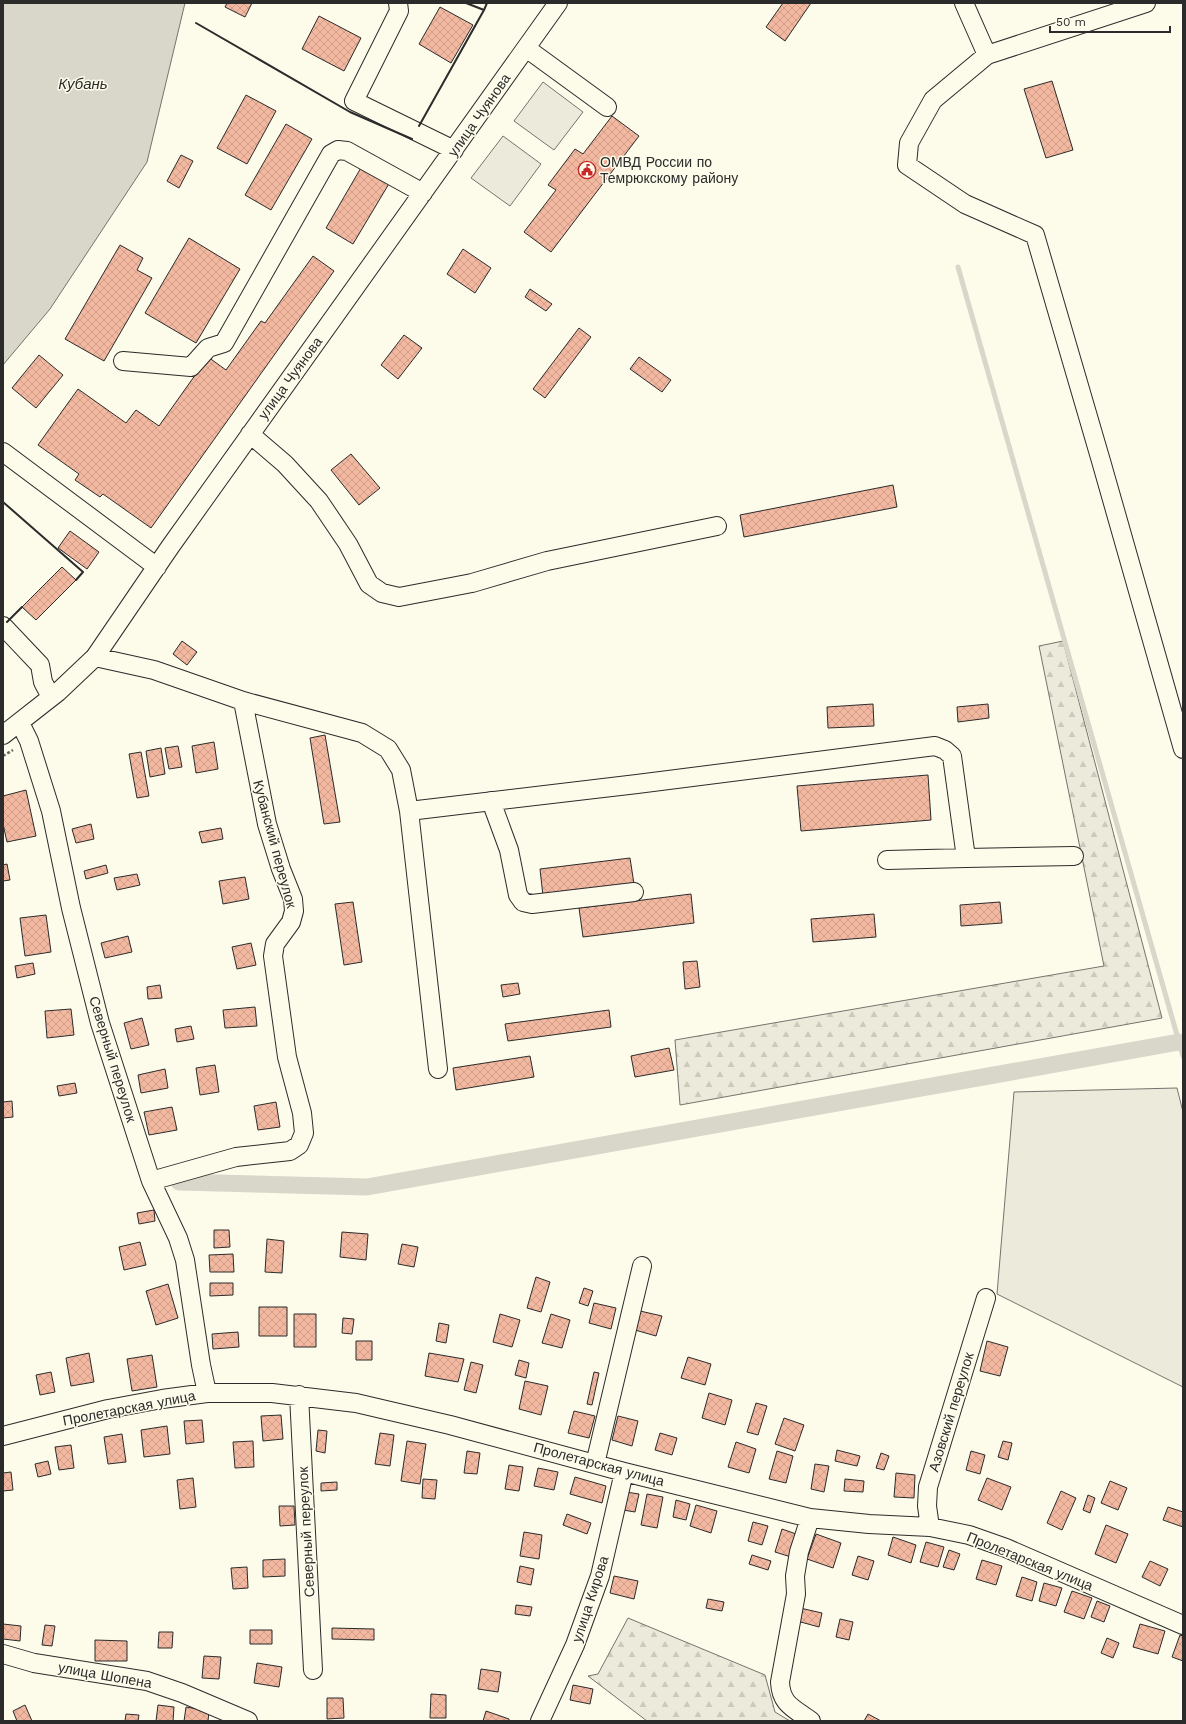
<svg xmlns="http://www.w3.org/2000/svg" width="1186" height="1724" font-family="'Work Sans',sans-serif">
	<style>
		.green { fill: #ecebdb; stroke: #74746e }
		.forest { fill: url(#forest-firs); stroke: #74746e }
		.water { fill: #d8d7c9; stroke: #74746e }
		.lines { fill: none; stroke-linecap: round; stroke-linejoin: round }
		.stream { stroke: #d8d7c9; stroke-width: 5 }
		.canal { stroke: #d8d7c9; stroke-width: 17 }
		.building { fill: url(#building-cross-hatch); stroke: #2b2b2b }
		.minor-casing { stroke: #2b2b2b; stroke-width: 20 }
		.path { stroke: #6a6964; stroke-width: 2.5; stroke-dasharray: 3 2; stroke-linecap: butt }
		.minor { stroke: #fdfbea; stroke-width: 18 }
		.wall { stroke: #2b2b2b; stroke-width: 2 }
		.labels { text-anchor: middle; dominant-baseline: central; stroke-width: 3; stroke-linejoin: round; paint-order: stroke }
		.street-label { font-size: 14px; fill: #2b2b2b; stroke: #fdfbea }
		.poi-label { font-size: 14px; fill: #2b2b2b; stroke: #fdfbea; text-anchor: start }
		.water-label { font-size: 15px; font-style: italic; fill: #2b2b2b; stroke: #fdfbea }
	</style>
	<defs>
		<pattern id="forest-firs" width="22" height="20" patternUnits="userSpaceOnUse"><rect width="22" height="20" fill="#ecebdb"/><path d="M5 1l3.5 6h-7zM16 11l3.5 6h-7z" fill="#cbcabc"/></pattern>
		<pattern id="building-cross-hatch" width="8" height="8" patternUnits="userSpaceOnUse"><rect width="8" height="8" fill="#f2b8a0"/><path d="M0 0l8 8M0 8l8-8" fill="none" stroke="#d09e8a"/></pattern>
	</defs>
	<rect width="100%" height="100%" fill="#fdfbea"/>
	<path class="green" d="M543,82L583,112L554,150L514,121Z
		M503,136L541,164L510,206L471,178Z
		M1177,1088L1183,1112V1387L997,1294L1014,1092Z"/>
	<path class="forest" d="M1063,641L1162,1018L680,1105L675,1040L1104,966L1039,646Z
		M628,1618L765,1675L775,1712L790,1721H647L588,1676L598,1674Z"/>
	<path class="water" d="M3,3H185L147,162L50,309L3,365Z"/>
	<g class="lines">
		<path class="stream" d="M958,267L1183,1056"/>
		<path class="canal" d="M179,1182L367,1187L1179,1042"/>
	</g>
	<path class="building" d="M227,3H252L245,17L225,7Z
		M783,3H811L785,41L766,27Z
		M440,7L473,25L451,63L419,44Z
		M319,16L361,38L344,71L302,49Z
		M1052,81L1073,150L1046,158L1024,89Z
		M246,95L276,111L247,164L217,148Z
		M612,116L639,136L551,252L524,232L556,190L548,185L575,149L583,154Z
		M286,124L312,139L271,210L245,195Z
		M181,155L193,161L179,188L167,181Z
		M362,166L390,182L353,244L326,228Z
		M189,238L240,269L196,343L145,313Z
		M120,245L143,258L137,270L152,278L104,361L65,339Z
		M463,249L491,268L475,293L447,274Z
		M313,256L334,271L151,528L103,494L100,497L75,480L79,474L38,445L78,389L126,423L136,410L159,426L208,357L226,370L261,321L265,323Z
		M530,289L552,304L546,311L525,297Z
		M579,328L591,337L545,398L533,389Z
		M404,335L422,348L398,379L381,365Z
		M39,355L63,375L36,408L12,388Z
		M639,357L671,380L662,392L630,369Z
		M351,454L380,488L359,505L331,470Z
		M893,485L897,507L744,537L740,515Z
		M70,531L99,552L87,569L58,548Z
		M62,567L76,580L36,620L22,607Z
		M182,641L197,652L187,665L173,654Z
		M873,704L874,726L828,728L827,707Z
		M988,704L989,718L958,722L957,707Z
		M325,735L340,822L324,824L310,738Z
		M214,742L218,769L196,773L192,746Z
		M178,746L182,767L169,769L165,748Z
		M161,748L165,774L150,777L146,751Z
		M141,752L149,796L137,798L129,754Z
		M928,775L931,820L801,831L797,786Z
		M26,790L36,836L7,842L3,824V796Z
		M91,824L94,839L76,843L72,829Z
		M221,828L223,839L202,843L199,832Z
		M630,858L634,884L543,896L540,869Z
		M7,864L10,880L3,881V865Z
		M106,865L108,873L86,879L84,871Z
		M137,874L140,885L117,890L114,878Z
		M245,877L249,899L223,904L219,881Z
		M691,894L694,923L583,937L579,908Z
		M353,902L362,962L344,965L335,904Z
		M1000,902L1002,923L961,926L960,905Z
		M874,914L876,937L813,942L811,919Z
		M46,915L51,952L25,956L20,918Z
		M128,936L132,952L105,958L101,943Z
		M251,943L256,965L237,969L232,947Z
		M697,961L700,987L685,989L683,962Z
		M33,963L35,974L17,978L15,966Z
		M518,983L520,994L503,997L501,985Z
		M160,985L162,998L148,999L147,987Z
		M255,1007L257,1026L225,1028L223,1010Z
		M71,1009L74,1035L47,1038L45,1011Z
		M609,1010L611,1027L508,1041L505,1024Z
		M142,1018L149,1045L131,1049L124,1023Z
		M191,1026L194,1039L177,1042L175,1029Z
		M669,1048L674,1070L635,1077L631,1056Z
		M530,1056L534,1077L456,1090L453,1068Z
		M215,1065L219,1092L200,1095L196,1068Z
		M165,1069L168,1088L141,1093L138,1075Z
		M75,1083L77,1093L59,1096L57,1086Z
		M12,1101L13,1117L3,1118V1102Z
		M276,1102L280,1127L258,1130L254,1106Z
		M172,1107L177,1130L149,1135L144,1112Z
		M154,1210L155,1221L139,1224L137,1213Z
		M214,1230H229L230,1247L214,1248Z
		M342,1232L368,1234L366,1260L340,1257Z
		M267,1239L284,1241L282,1273L265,1272Z
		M140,1242L146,1265L124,1270L119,1247Z
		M402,1244L418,1247L414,1267L398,1264Z
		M233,1254L234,1272H210L209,1255Z
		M536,1277L550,1282L541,1312L527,1308Z
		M210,1283H233V1295L210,1296Z
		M168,1284L178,1318L156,1325L146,1291Z
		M584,1288L593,1291L588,1306L579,1303Z
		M594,1303L616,1308L611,1329L589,1323Z
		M259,1307H287V1336H259Z
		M640,1311L662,1316L656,1336L635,1330Z
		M294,1314H316V1347H294Z
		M500,1314L520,1320L512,1347L493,1342Z
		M551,1314L570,1320L562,1348L542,1343Z
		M343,1318L354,1319L352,1334L342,1333Z
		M439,1323L449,1325L446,1343L436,1341Z
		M238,1332L239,1347L213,1349L212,1334Z
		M356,1341H372V1360H356Z
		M987,1341L1008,1347L1000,1376L980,1371Z
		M89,1353L94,1382L71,1386L66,1358Z
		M429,1353L464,1359L458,1382L425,1376Z
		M152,1355L157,1387L132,1391L127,1359Z
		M688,1357L711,1364L705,1385L681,1378Z
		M519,1360L529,1363L526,1378L515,1375Z
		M471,1362L483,1365L476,1393L464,1390Z
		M51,1372L55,1392L40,1395L36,1375Z
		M594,1372L599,1373L592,1405L587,1404Z
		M525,1381L548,1386L541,1415L519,1409Z
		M709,1393L732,1400L725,1425L702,1418Z
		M756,1403L767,1406L758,1435L747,1432Z
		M574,1411L595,1416L589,1438L568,1433Z
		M281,1415L283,1439L263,1441L261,1416Z
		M618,1416L638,1421L632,1446L612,1440Z
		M784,1418L804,1425L795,1451L775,1444Z
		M202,1420L204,1442L186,1444L184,1421Z
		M167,1426L170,1454L144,1457L141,1430Z
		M318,1430L327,1431L325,1453L316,1451Z
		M380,1433L394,1435L390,1466L375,1464Z
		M660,1433L677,1438L672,1455L655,1450Z
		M122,1434L126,1462L108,1464L104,1437Z
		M253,1441L254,1467L235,1468L233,1442Z
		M407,1441L426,1444L420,1484L401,1481Z
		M1003,1441L1012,1443L1008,1460L998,1457Z
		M736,1442L756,1449L749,1473L728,1467Z
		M71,1445L74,1468L59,1470L55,1447Z
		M837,1450L860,1456L857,1466L835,1461Z
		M467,1451L480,1453L477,1474L464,1473Z
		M777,1451L793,1456L786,1483L769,1479Z
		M971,1451L985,1455L980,1474L966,1470Z
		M881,1453L889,1456L884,1470L876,1468Z
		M48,1461L51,1474L38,1477L35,1464Z
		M815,1464L829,1466L824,1492L811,1489Z
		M509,1465L523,1467L519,1491L505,1489Z
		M538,1468L558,1472L554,1490L534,1486Z
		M11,1472L13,1490L3,1491V1473Z
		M896,1473L915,1475L914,1498L894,1497Z
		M575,1477L606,1486L602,1503L570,1494Z
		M193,1478L196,1507L180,1509L177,1480Z
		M987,1478L1011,1487L1002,1510L978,1500Z
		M423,1479L437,1480L435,1499L422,1498Z
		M845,1479L864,1481L863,1492L844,1491Z
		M1110,1481L1127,1488L1118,1510L1101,1503Z
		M337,1482V1490L321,1491V1483Z
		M1061,1491L1076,1498L1062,1530L1047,1523Z
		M626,1492L639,1494L635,1512L623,1510Z
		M647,1494L663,1497L657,1528L641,1525Z
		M1088,1495L1095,1498L1090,1513L1083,1510Z
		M676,1500L690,1504L686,1520L673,1517Z
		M696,1505L717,1511L711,1533L690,1526Z
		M279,1506H294L295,1525L280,1526Z
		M1168,1507L1183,1512V1527L1163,1520Z
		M567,1514L591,1523L587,1534L563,1525Z
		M753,1522L768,1526L762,1545L748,1541Z
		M1106,1525L1128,1534L1116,1563L1095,1554Z
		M782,1529L799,1535L791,1557L775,1552Z
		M524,1532L542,1535L539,1559L520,1556Z
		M816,1534L841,1543L833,1568L807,1559Z
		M893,1537L916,1545L911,1563L888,1555Z
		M926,1542L944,1547L938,1567L920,1562Z
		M949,1550L960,1554L954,1570L943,1567Z
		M752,1555L771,1561L768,1570L749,1564Z
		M858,1556L874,1561L868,1580L852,1575Z
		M285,1559V1576L263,1577V1560Z
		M982,1560L1002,1566L996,1585L976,1579Z
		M1150,1561L1168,1569L1160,1586L1142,1577Z
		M520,1566L534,1569L531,1585L517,1582Z
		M247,1567L248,1588L233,1589L231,1568Z
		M614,1576L638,1581L634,1599L610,1593Z
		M1022,1577L1037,1582L1032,1601L1016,1596Z
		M1044,1583L1062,1588L1056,1606L1039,1601Z
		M1072,1591L1092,1598L1084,1619L1064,1612Z
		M708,1599L724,1602L722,1611L706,1608Z
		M1097,1601L1110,1606L1104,1622L1091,1617Z
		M516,1605L532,1607L530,1616L515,1614Z
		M800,1608L822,1613L819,1627L797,1621Z
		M840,1619L853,1622L849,1640L836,1637Z
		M3,1624L21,1626L20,1641L3,1639Z
		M1140,1624L1165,1631L1158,1654L1133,1647Z
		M45,1625L55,1626L52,1646L42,1645Z
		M332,1628L374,1629V1640L332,1639Z
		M250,1630H272V1644H250Z
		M159,1632H173L172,1648H158Z
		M1180,1635L1183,1636V1661L1172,1657Z
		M1107,1638L1119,1643L1113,1658L1101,1653Z
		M95,1640L127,1641V1661H95Z
		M204,1656L221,1657L219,1679L202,1678Z
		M257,1663L282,1667L279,1687L254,1683Z
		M481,1669L501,1672L498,1692L478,1689Z
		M573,1685L593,1689L590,1704L570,1700Z
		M431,1694L446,1695V1718H430Z
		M327,1698H343L344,1718L327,1719Z
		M25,1705L32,1721H17L13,1711Z
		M158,1705L174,1707L173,1721H156Z
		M186,1707L209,1711L208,1721H184Z
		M486,1711L509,1719V1721H483Z
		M126,1714L139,1715L138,1721H125Z
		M868,1714L881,1721H864Z"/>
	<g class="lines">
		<defs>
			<path id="minor" d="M398,3L399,11L354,101L454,150
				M964,3L987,55
				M1146,3L987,55L933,100L909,143L907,165L965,204L1035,235L1101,461L1183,749
				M526,48L607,107
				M123,361L191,367L208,348L224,343L331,154L338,150L347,151L423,193
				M250,434L285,464L319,501L348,544L369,584L382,593L399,597L472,583L547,561L717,526
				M3,452L157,567
				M3,626L40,665L43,682L51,697
				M95,657L154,670L243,701L267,824L281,869L293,899L294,911L291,922L275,944L273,956L287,1057L302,1113L304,1133L299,1145L290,1151L236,1157L151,1181
				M243,701L362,733L388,749L401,770L409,811L438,1069
				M20,723L29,741L51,811L71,908L100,1023L151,1181L178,1238L185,1260L201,1365L207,1393
				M3,735L58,692L95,657L170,547L558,3
				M491,801L509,850L518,895L523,902L532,904L634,892
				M409,811L637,784L935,746L945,750L952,756L966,858L1074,856
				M887,860L966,858
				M299,1395L313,1670
				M3,1436L108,1409L162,1399L207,1393H272L356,1403L450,1425L624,1472L810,1518L869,1524L930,1527L969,1535L1006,1548L1183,1625
				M595,1464L642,1266
				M810,1518L799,1552L795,1576L796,1594L780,1682C781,1705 794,1708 811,1721
				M930,1527L927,1506L928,1487L986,1298
				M3,1654L34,1663L147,1681L182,1693L248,1721
				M540,1721L575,1645L600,1576L624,1472"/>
		</defs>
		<use href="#minor" class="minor-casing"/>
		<path class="path" d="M3,756L13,750"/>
		<use href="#minor" class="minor"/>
		<path class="wall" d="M466,3L484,10L487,3
			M196,23L350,112L412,139
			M419,126L484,10
			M3,502L83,572L76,580
			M7,622L22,607"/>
	</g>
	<defs>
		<symbol id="civic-ring" viewBox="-11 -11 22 22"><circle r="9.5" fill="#fdfbea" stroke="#c62828" stroke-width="1.5"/><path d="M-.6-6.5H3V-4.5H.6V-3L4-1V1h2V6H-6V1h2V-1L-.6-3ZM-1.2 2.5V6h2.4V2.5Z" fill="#c62828"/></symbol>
	</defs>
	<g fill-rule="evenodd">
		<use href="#civic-ring" x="577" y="160" width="20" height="20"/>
	</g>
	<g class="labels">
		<g class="street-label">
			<text transform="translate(479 115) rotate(-55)">улица Чуянова</text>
			<text transform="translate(290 378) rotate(-54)">улица Чуянова</text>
			<text transform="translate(275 844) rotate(75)">Кубанский переулок</text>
			<text transform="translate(113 1059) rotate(73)">Северный переулок</text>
			<text transform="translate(129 1408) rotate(-11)">Пролетарская улица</text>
			<text transform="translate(951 1412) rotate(-73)">Азовский переулок</text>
			<text transform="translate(599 1464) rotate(15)">Пролетарская улица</text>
			<text transform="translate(306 1532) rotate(-93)">Северный переулок</text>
			<text transform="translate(1030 1561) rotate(22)">Пролетарская улица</text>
			<text transform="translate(590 1599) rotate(-72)">улица Кирова</text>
			<text transform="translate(105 1675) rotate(10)">улица Шопена</text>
		</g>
		<g class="poi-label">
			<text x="600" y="162">ОМВД России по<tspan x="600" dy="16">Темрюкскому району</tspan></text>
		</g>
		<g class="water-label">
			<text x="83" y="84">Кубань</text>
		</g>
	</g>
	<rect width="1186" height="1724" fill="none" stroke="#2b2b2b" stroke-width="8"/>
	<path d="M1050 26v6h120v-6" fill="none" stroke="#2b2b2b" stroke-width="2"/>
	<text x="1056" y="26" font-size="12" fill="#2b2b2b" stroke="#fdfbea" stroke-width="3" paint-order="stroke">50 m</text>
</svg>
